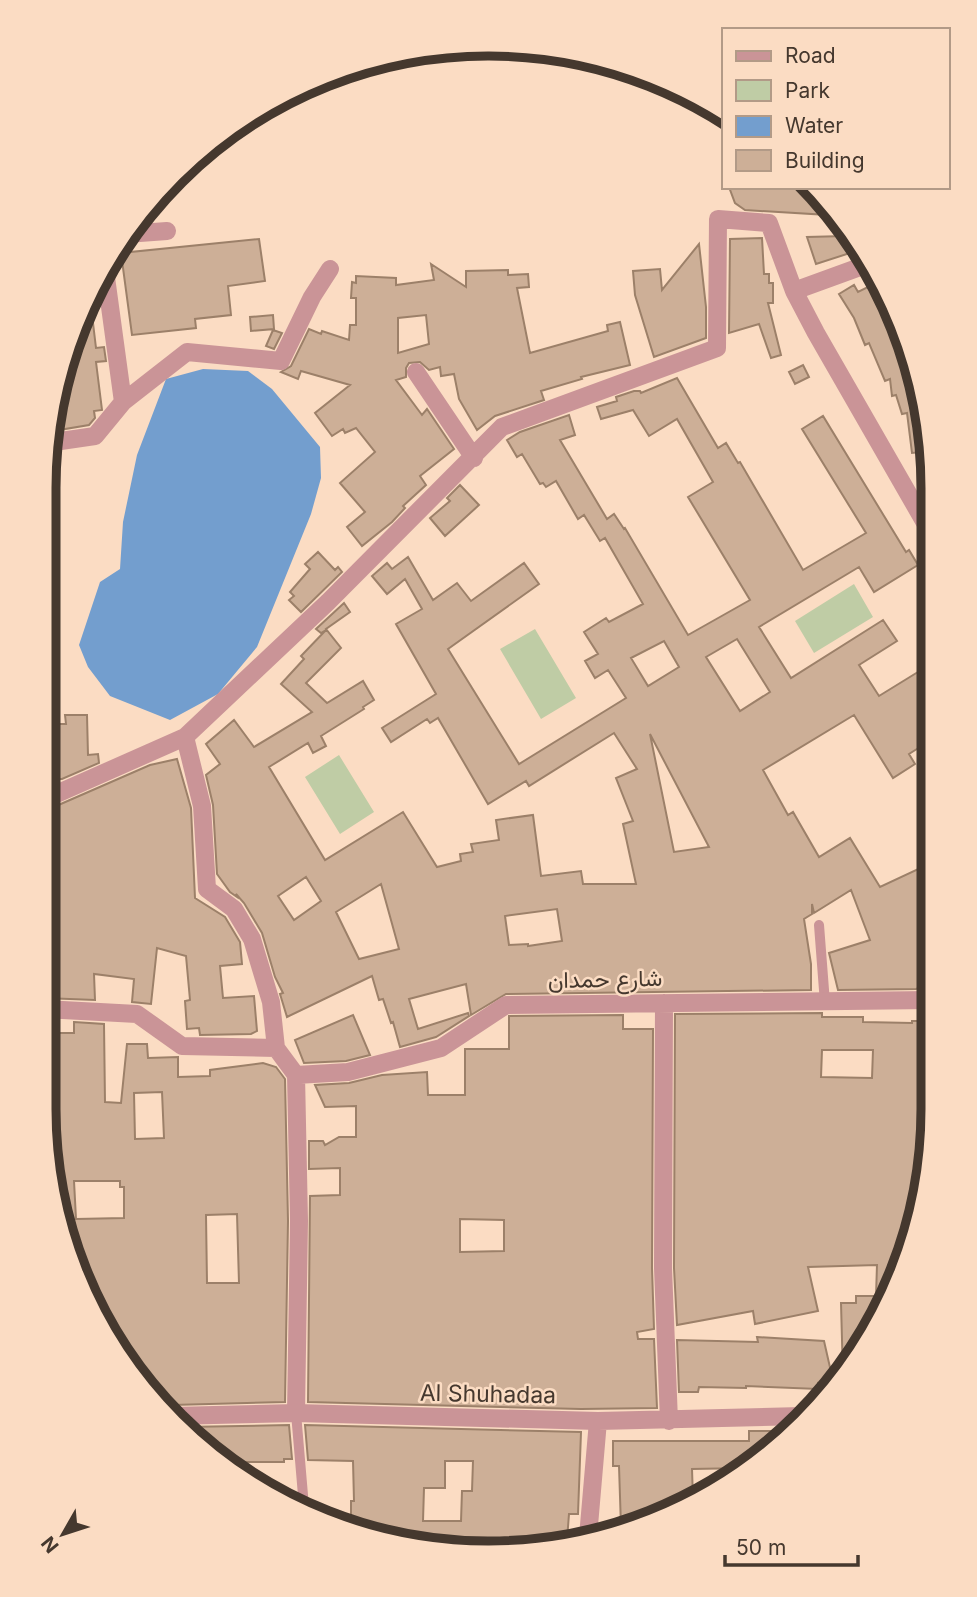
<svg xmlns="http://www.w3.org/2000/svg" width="977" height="1597" font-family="Inter,Vazirmatn,sans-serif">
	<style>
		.green { fill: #bfcca5 }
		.water { fill: #739ece }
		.building { fill: #cdaf97; stroke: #9c8069; stroke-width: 2; fill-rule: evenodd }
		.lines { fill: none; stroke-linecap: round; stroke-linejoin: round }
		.service { stroke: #ca9497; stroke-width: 10 }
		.minor { stroke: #ca9497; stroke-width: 18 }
		.labels { text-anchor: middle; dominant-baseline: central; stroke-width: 5; stroke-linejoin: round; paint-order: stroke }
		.street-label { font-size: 23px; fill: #45382e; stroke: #fbdcc3 }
		.rim { fill: none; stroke: #45382e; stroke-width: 9 }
	</style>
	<rect width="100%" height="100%" fill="#fbdcc3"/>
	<path class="green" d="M854,584L873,617L814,653L795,621Z
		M535,629L576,698L541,719L500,649Z
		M339,755L374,812L340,834L305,777Z"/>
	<path class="water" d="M203,369L248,371L272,389L320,447L321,478L311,514L257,647L218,694L170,720L110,696L88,667L79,645L100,582L120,569L123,522L137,455L166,379Z"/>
	<path class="building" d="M729,187H804L829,215L745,210L735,203Z
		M845,236L850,253L816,264L807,237Z
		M762,238L764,274H769V283H773V303H768L781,355L771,358L759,324L729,333L730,239Z
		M259,239L265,281L228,286L231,315L195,319L196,328L132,335L121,253Z
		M699,244L706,307V338L654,357L635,295L633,271L660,269L662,290Z
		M431,264L466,287V271L508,270V275L528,274L529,287L517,288L530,353L608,331L607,325L620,322L630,365L581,377L582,379L541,391L544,400L495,416L477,430L459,399L454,374L441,376L440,367L429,370L420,362L409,363L406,368V377L396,380L422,415L427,409L454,449L420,476L426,485L403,506L405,508L392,522L362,546L347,527L365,512L340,483L375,452L356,428L345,433L343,429L332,436L315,413L350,385L301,371L298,379L281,372L291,366L309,329L321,334L322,331L349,340L350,325H356V298H351L352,282L356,283V276L396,278V285L434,280ZM426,315L429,344L398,353V318Z
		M880,281L910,346V348L907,350L914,365L931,451L912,453L907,413L902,414L896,395L892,396L890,379L885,381L869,343L865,345L854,318L839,294L854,285L858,292Z
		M90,298L96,348L104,347L106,361L96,362L102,410L94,411L95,418L89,425L59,430L58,424L49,426L77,319Z
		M273,315L274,329L251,331L250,317Z
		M273,330L282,333L274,349L266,346Z
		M803,365L809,377L795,384L789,372Z
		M677,378L718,448L726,443L738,463L740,462L803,570L866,533L802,429L823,416L906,552L909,550L918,565L874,592L859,567L759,627L791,678L883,620L897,641L859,665L879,696L931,664V740L909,754L915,764L893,778L854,715L763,770L788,815L793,812L819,857L850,838L880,887L931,863L930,984L916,989L838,990L829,953L870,940L851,890L814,913L812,904V914L804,919L811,964V990L506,994L471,1015L466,984L409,999L418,1029L468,1013L469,1016L436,1037L400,1047L393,1022L391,1023L383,999L379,1000L372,976L287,1017L280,994L283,993L275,977L262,933L244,903L236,894L237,897L230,892L217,874L213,805L206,775L220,764L206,744L234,720L254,747L312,712L281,684L304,659L301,656L326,630L321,633L316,629L344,603L350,612L326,629L341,648L306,683L327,703L363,681L374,700L363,707L364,709L321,736L326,746L313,753L308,743L269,767L325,860L403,812L437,867L461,861L460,854L473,852L471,844L499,840L496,820L533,815L541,876L581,871L583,884H636L623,824L633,821L616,778L637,769L614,733L529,786L526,781L488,804L438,718L430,723L427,719L391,742L382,728L436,694L396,624L422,609L405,579L387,594L372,576L387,563L392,569L408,557L433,600L457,583L471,601L524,563L539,584L448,649L519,764L626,698L608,670L595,678L585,661L598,654L584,632L606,618L609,622L643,604L605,538L600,541L584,515L578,519L556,481L546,487L543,483L540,484L522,454L517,457L507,440L520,432L569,415L575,435L560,440L607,519L614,514L624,529L625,528L688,635L750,600L688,497L713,482L677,419L649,436L633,410L601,419L597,407L617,401L616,397L634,391H640L641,393ZM737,639L770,692L740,711L706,657ZM664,641L679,667L648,686L631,658ZM650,734L709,847L674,852ZM306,877L321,901L294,920L278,896ZM381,884L399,949L359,959L336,912ZM557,909L562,941L528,946V944L509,945L505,916Z
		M460,485L479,505L445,536L430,518L450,501L447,498Z
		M318,552L335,570L338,567L342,572L301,612L289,600L294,596L290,592L310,569L305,564Z
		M65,715H87L88,755L98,754L99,763L62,779H50V750H46V724H66Z
		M177,759L191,808L195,898L225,917L240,942L242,964L220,966L223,998L254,996L257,1031L251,1034L200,1035L199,1028L187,1029L185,1001L190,1000L186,956L157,948L151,1004L132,1002L134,979L94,974L95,1000L44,998L47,810L150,765Z
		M822,1013V1017H863V1022L912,1023V1021H930L929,1166L900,1278L843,1377L841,1303H856V1296H876L877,1265L808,1267L818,1311L755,1324L753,1311L677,1325L674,1268L675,1014ZM822,1050H873L872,1078L821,1077Z
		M353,1015L370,1055L346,1061L304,1063L295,1040Z
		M623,1015V1029H653L652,1268L654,1329L637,1332L638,1339H654L657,1408L581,1409L308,1402L310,1196L340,1195V1168L309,1169V1141H323L325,1145L339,1137H356V1106L325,1107L315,1085L349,1083L382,1075L427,1072L428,1095H465V1049H509V1016ZM460,1219L504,1220V1251L460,1252Z
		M74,1022L104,1024L105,1102L121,1103L127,1044H147L148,1058L178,1057V1077L210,1076V1070L263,1063L276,1067L285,1079L288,1221L285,1402L172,1405L164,1408L135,1379L67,1249L44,1109V1033H74ZM162,1092L164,1138L135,1139L134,1093ZM74,1181H120V1187H124V1218L76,1219ZM237,1214L239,1283H207L206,1215Z
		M757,1337L824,1341L834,1385L818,1383V1389L746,1386V1388L699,1387L698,1392H679L677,1340L758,1342Z
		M289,1425L292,1459H284V1462H232V1469L218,1462L184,1427Z
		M305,1425L581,1432L578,1514H569L567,1540L488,1553L346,1530L323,1518H351V1501H354L353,1461L308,1460ZM445,1461H473L472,1491H462L461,1521H423L424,1488H445Z
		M749,1431H786L746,1468L692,1469L693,1499L638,1526L621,1527L619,1466H613V1441H749Z"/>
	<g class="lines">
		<path class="service" d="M819,925L825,1003
			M296,1413L304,1507"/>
		<path class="minor" d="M126,234L167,231
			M105,270L123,402
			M794,291L871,263
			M416,372L474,458
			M47,443L95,436L123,402L187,352L281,361L312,297L330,269
			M185,737L202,806L207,889L234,909L252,939L271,1002L276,1048L296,1075L299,1221L296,1413
			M45,799L185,737L328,602L502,427L717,348L718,219L769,223L794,291L816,333L932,535
			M664,1003L663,1268L669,1421
			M44,1009L137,1014L182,1046L276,1048
			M296,1075L348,1072L441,1048L506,1005L930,1000
			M172,1416L296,1413L598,1421L802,1416
			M588,1537L598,1421"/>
	</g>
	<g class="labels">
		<g class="street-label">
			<text transform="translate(605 979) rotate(-1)">شارع حمدان</text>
			<text transform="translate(488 1394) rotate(1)">Al Shuhadaa</text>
		</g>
	</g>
	<path d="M0 0H977V1597H0ZM488 56H489A432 432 0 0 1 921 488V1109A432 432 0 0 1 489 1541H488A432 432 0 0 1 56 1109V488A432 432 0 0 1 488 56Z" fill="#fbdcc3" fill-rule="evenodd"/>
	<path class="rim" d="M488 56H489A432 432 0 0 1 921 488V1109A432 432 0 0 1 489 1541H488A432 432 0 0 1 56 1109V488A432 432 0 0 1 488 56Z"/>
	<rect x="722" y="28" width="228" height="161" fill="#fbdcc3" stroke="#b29a87" stroke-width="2"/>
	<rect x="736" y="51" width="35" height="10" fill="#ca9497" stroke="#b29a87" stroke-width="2"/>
	<text x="785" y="63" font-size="21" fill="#45382e">Road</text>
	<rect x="736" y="80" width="35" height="21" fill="#bfcca5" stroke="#b29a87" stroke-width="2"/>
	<text x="785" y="98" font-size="21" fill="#45382e">Park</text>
	<rect x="736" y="116" width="35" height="21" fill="#739ece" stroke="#b29a87" stroke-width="2"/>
	<text x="785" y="133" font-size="21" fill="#45382e">Water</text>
	<rect x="736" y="150" width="35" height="21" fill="#cdaf97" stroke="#b29a87" stroke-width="2"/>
	<text x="785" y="168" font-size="21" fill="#45382e">Building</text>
	<g transform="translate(63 1534) rotate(231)" stroke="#fbdcc3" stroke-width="5" paint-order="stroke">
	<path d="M0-5L12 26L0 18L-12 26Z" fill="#45382e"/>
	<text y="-10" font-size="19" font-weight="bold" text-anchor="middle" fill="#45382e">N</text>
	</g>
	<path d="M725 1555v10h133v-10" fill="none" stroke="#45382e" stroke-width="3.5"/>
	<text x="736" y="1555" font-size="21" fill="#45382e" stroke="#fbdcc3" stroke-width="5" paint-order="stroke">50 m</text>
</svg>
